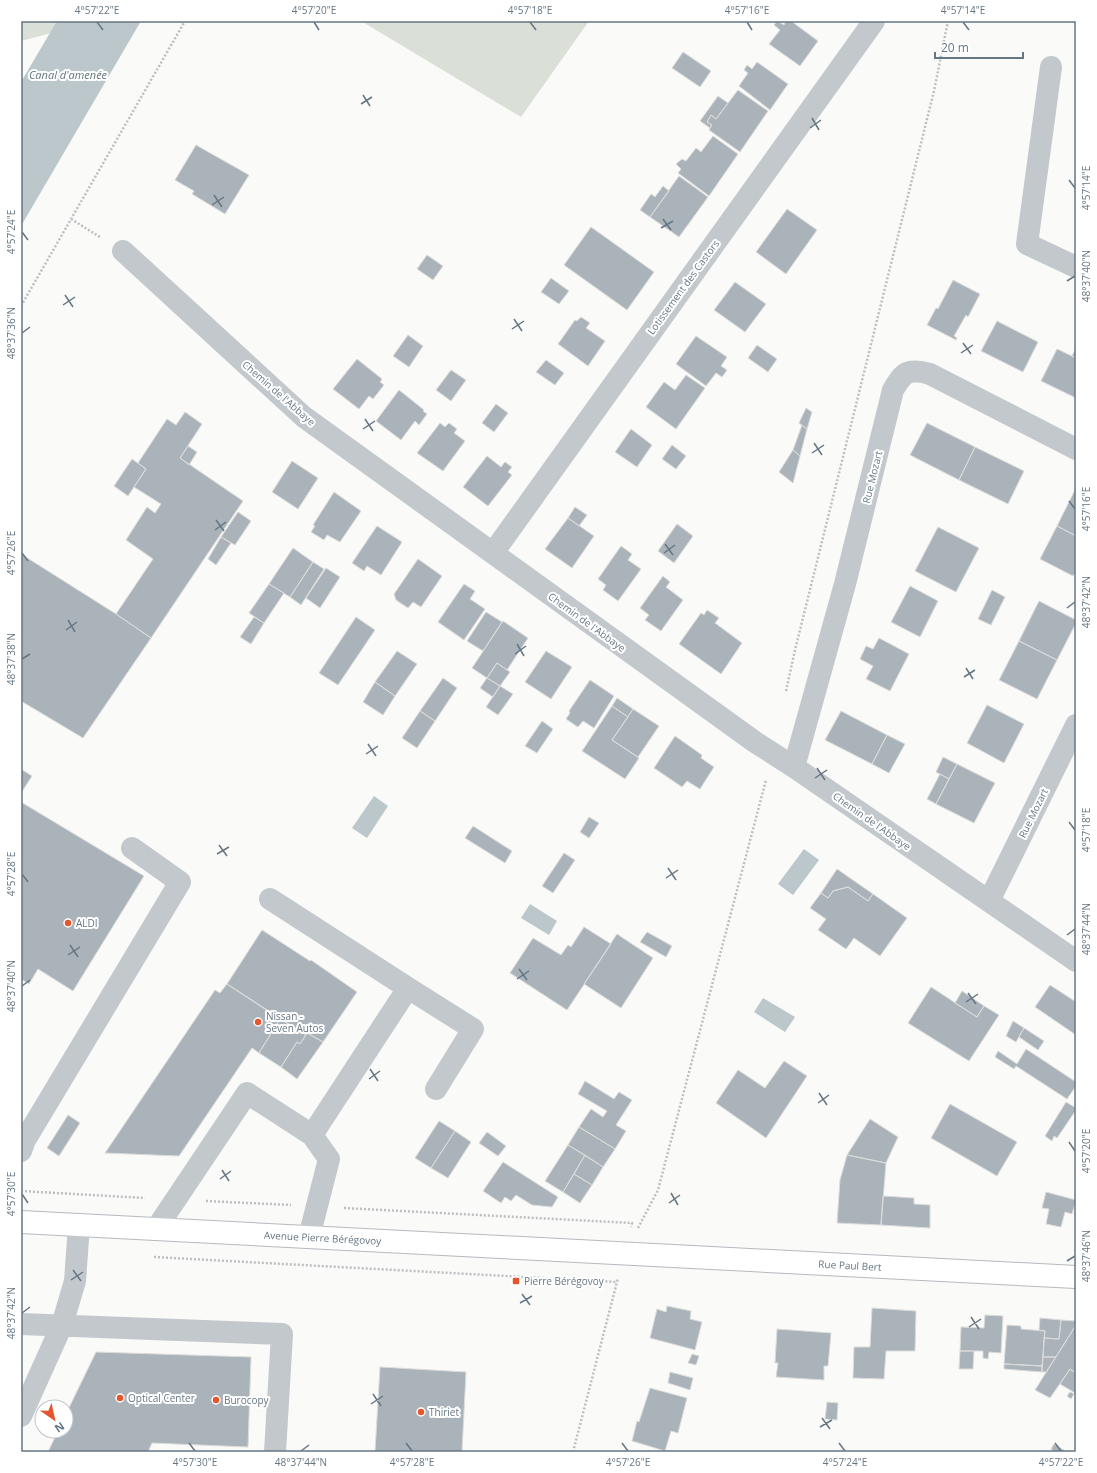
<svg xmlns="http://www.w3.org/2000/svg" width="1097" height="1473" font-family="'Open Sans',sans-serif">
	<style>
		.green { fill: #dadfd7 }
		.water { fill: #bbc7cb }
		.building { fill: #aab3b9; stroke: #dcdcda }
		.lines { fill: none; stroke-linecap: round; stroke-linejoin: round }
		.major-casing { stroke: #b5babe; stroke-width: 24 }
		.path { stroke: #bbbfc2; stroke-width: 2.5; stroke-dasharray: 2 2; stroke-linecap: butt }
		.minor { stroke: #c3c8cc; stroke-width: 22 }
		.major { stroke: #fff; stroke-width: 22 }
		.ticks { fill: none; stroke: #657683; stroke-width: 1.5 }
		.poi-dot { fill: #e4572e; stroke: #fff; stroke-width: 1.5 }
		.labels { text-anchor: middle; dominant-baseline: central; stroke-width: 4; stroke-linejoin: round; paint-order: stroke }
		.street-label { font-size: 10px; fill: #657683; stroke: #fff }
		.poi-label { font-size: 10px; fill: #657683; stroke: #fff; text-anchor: start }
		.water-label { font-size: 11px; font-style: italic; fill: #60757c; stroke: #fff }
		.neatline { fill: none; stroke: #657683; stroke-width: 1.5 }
		.ticks-label { font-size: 10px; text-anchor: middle; fill: #657683 }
	</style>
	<rect width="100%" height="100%" fill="#fafaf8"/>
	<path class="green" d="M21,21H97L21,41Z
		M361,21H589L521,117Z"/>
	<path class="water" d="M57,21H141L21,226V82Z
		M374,796L388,806L367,838L352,828Z
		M804,849L819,860L793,895L778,884Z
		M530,904L557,921L549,935L521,918Z
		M763,998L795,1017L785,1032L754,1012Z"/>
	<path class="building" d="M777,21L784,25L786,21H791L818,41L800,66L769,44L780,30L774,25Z
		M683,52L711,71L700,87L672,68Z
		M757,62L788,84L770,110L739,86L748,73L744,70L747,65L752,69Z
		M738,90L768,111L740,152L709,130L712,125L707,122L711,115L716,119Z
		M718,96L728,103L716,119L711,115L707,122L712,125L710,128L700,121Z
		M713,136L738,154L709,196L678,173L681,169L676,164L682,159L686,161L696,148L701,152Z
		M196,145L249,175L225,214L192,194L194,191L175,180Z
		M679,176L708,197L679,237L650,217Z
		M663,186L669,191L650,217L640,210L651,194L655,197Z
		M787,209L817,230L786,274L756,252Z
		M591,227L654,272L627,310L564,265Z
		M427,255L443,266L433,280L417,269Z
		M551,278L569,291L559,304L541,292Z
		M953,280L980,294L968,317L966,315L954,336L957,338L956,340L927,325L936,308L938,309Z
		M735,282L766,304L745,332L714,310Z
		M581,317L590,323L586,328L605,341L588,366L558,344L575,320L577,321Z
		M997,321L1038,342L1023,372L981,351Z
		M408,335L423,346L409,367L393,356Z
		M696,336L727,357L721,366L727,370L722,377L716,373L706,386L676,364Z
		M757,345L777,359L768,372L748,358Z
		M1076,348V358L1072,356Z
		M1057,349L1076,358V398L1041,381Z
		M357,359L382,379L380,382L384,385L373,399L369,396L359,409L333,389Z
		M546,360L564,373L555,385L536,372Z
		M451,370L466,380L451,401L436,390Z
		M686,375L705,388L676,429L646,407L664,382L675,390Z
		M399,390L424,410L423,411L427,414L419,425L415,421L401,440L376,421Z
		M496,404L508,413L494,432L482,423Z
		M806,408L812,412L807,429L799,423Z
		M185,412L202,424L180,458L243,501L151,638L116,614L153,559L126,540L147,507L155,513L161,504L134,487L146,469L138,463L167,419L176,425Z
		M440,423L445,427L449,423L457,429L454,433L465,441L443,471L417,453Z
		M927,423L975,447L959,480L910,455Z
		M802,425L807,429L800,456L793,450Z
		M631,429L652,445L637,467L615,452Z
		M672,445L686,456L676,469L662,459Z
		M188,446L197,452L189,465L180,458Z
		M975,447L1024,471L1008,504L959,480Z
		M793,450L800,456L793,483L779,472Z
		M487,456L501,467L505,462L512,467L508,472L512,475L488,506L463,487Z
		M132,459L146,469L128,496L114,486Z
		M292,461L318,478L298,509L272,492Z
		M1076,488V536L1057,526Z
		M334,492L361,511L340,542L327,535L324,540L311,532L315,526L313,525Z
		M575,507L587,515L579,526L568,518Z
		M238,512L251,521L235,545L221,537Z
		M568,518L594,536L572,568L545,549Z
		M677,524L693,536L674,563L658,551Z
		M377,526L402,542L381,575L367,566L364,571L352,563Z
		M1057,526L1076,536V571L1073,576L1040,559Z
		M938,527L979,548L956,592L915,571Z
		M221,537L231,543L216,565L208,559Z
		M621,546L632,554L628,560L641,569L618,601L603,590L606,585L598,579Z
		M293,548L313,562L290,597L269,584Z
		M21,554L116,614L151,638L83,738L21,701Z
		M418,559L442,576L421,607L413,602L408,608L396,600L394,594Z
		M313,562L324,569L301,605L290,597Z
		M326,568L340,577L320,608L306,598Z
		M663,576L670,582L666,587L683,600L661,631L645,620L649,615L640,608Z
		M269,584L284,593L264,623L249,613Z
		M464,584L475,591L470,599L485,609L464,640L438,622Z
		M910,586L938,601L920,637L891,622Z
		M992,590L1005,597L991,625L978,619Z
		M1039,601L1076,620V623L1057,660L1019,641Z
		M707,610L719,618L715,623L742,643L721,674L679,644L701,613L704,615Z
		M486,612L502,622L483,651L467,641Z
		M254,617L264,623L251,644L240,637Z
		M356,617L375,630L338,685L319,673Z
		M503,621L528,638L507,670L497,663L487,678L472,668Z
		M879,638L909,654L890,691L866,679L873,666L860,659L866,646L873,649Z
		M1019,641L1057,660L1037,699L999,680Z
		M397,651L417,664L395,696L375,682Z
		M546,651L572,667L551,699L525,682Z
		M497,663L510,672L500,686L487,678Z
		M443,678L457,688L435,721L420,711Z
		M487,678L500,686L493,697L480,688Z
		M590,680L614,696L594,728L583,721L578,727L566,719L570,713L569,711Z
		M375,682L395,696L383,715L363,702Z
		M500,686L513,694L498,715L486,707Z
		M617,698L633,709L628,717L612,706Z
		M987,705L1024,724L1004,763L967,743Z
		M612,706L628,717L612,740L639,758L625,779L582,751Z
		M633,709L659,726L638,757L612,740Z
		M420,711L435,721L417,748L402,738Z
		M841,711L887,735L872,764L825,740Z
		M542,721L553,729L537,753L525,746Z
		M887,735L905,744L889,773L872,764Z
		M675,736L702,755L701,758L714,767L700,789L687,781L682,787L654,768Z
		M943,757L957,764L949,779L936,772Z
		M957,764L995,783L974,823L936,804Z
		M21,769L32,776L21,793Z
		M940,774L949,779L936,804L927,799Z
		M21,802L144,876L73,991L38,969L29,984L21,979Z
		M589,817L599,823L589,838L580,832Z
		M473,826L512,851L505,863L465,838Z
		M564,853L575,860L553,893L542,886Z
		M837,869L873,894L868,901L848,887L833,891L828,898L821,893Z
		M848,887L868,901L873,894L907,918L880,956L854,938L846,949L818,930L826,919L810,908L821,893L828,898L833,891Z
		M584,927L611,944L567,1010L510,973L533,938L561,955L568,945L571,947Z
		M262,930L310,961L311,960L357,992L323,1042L307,1033L306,1035L227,984Z
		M647,932L672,946L666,957L640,942Z
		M617,934L653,958L621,1008L584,984Z
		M227,984L280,1019L259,1053L252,1048L179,1156L105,1153L215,990L220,993Z
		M1050,985L1076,1002V1035L1035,1007Z
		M931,987L977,1017L984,1006L999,1015L969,1061L908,1023Z
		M962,991L984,1006L977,1017L955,1003Z
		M280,1019L306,1035L300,1044L297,1042L281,1067L259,1053Z
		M1013,1021L1024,1028L1016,1042L1006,1036Z
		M1024,1028L1044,1041L1038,1050L1019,1037Z
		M307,1033L323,1042L297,1079L281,1067L297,1042L300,1044Z
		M1026,1049L1076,1082V1086L1067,1099L1016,1066L1014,1069L995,1057L998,1051L1017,1064Z
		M784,1061L807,1076L766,1138L716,1103L738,1070L765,1088Z
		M585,1081L614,1099L619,1092L632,1100L616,1125L626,1131L615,1149L579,1127L591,1109L603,1117L607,1111L578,1094Z
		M1066,1102L1076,1108V1110L1057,1138L1054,1136L1052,1141L1045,1136Z
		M950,1104L1017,1142L997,1176L931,1138Z
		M68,1115L80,1123L59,1156L47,1148Z
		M870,1119L898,1137L886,1163L847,1155Z
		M439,1121L455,1131L431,1168L415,1158Z
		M579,1127L615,1149L603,1167L568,1145Z
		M455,1131L471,1142L448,1178L431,1168Z
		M487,1132L506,1146L498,1156L479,1143Z
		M568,1145L585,1155L563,1192L545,1181Z
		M585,1155L603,1167L592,1185L574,1174Z
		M847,1155L886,1163L881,1225L837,1223L840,1180Z
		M503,1162L558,1197L552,1207L532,1205L516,1195L511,1201L505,1197L501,1203L483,1191Z
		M574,1174L592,1185L580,1203L563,1192Z
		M1046,1192L1076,1200L1072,1214L1065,1212L1061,1227L1046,1224L1049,1209L1042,1208Z
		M883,1196L914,1198V1204L930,1205V1228L881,1225Z
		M667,1306L691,1311L690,1319L702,1322L695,1350L650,1338L657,1309L666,1312Z
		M872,1308L916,1311L915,1351H886L884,1379L853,1378L854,1347H870Z
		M985,1315L1003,1316L1001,1353L989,1352L988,1359L983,1358V1351H960L961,1327L984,1328Z
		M1040,1318L1061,1320L1059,1339L1044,1338L1045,1331L1039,1330Z
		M1061,1320L1076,1321V1325L1056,1357H1043L1044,1338L1059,1339Z
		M1007,1325L1021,1326V1329L1045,1331L1042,1366L1004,1364Z
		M1076,1325V1373L1070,1369L1050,1398L1035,1390Z
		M777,1329L831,1333L828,1366H824V1380L776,1377L778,1363H775Z
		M960,1351H974L973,1369H959Z
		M96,1352L251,1357L248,1447L152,1443L148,1452H48L58,1431H66V1414Z
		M692,1354L699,1356L696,1365L688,1363Z
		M1043,1357H1056L1046,1372H1042Z
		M1004,1364L1042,1366V1372L1004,1369Z
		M380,1367L466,1372L462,1452H375Z
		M1070,1369L1076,1373V1390L1075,1393L1060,1384Z
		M670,1372L693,1378L690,1390L668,1383Z
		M650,1388L687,1398L678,1433L671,1431L665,1451L632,1441L637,1421L639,1422Z
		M1070,1392L1074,1394L1071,1399L1067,1396Z
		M827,1402L838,1403L837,1420L825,1419Z
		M1054,1444L1067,1452H1055L1051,1449Z"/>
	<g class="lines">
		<defs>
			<g id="major">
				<path id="s1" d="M21,1222L1076,1277"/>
			</g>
		</defs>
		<use href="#major" class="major-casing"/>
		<path class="path" d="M71,219L100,237
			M21,306L185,21
			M786,691L795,650L934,91L948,21
			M21,1191L145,1198
			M206,1201L291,1205
			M344,1208L632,1223L631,1227
			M638,1228L658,1190L766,780
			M154,1257L617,1282
			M573,1452L618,1278"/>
		<path class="minor" d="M1051,67L1027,244L1076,267
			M123,251L304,417L755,742L794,767L1076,961
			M493,553L874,21
			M794,767L845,584L893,390C904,371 909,368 930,374L1076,449
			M270,899L408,988
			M989,901L1076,725
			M21,1151L25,1140L180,882L132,848
			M156,1229L247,1093L312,1135L408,988L473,1029L436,1089
			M309,1237L329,1159L312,1135
			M21,1324L282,1334L275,1452
			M21,1416L62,1325L75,1281L79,1225"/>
		<use href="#major" class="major"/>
	</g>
	<path class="ticks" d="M97,22L103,30M314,22L319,30M530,22L536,30M747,22L752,30M963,22L969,30M363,95L370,106M361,104L372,97M812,118L819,130M810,128L821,120M1069,180L1075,188M214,195L222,207M212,205L224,197M663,219L671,230M661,228L673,221M22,232L28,240M1067,281L1075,276M65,295L73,307M63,305L75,297M514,319L522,331M512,329L524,321M22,333L30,327M963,343L971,354M961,353L973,345M365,419L373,431M363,429L375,421M814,443L822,455M812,453L824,445M1069,501L1075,509M216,520L224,531M215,530L226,522M665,544L673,555M22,553L28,561M664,553L675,545M1067,608L1075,602M68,620L75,632M66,630L77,622M517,644L524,656M515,654L526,646M22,659L30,654M966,668L973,679M964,677L975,670M368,744L376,756M366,754L378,746M817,768L825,780M815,778L827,770M1069,822L1075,830M219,845L227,856M217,854L229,847M668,868L676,880M22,874L28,882M666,878L678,870M1067,935L1075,929M70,945L78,957M68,955L80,947M519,969L527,980M517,979L529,971M22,986L30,980M968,993L976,1004M966,1002L978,994M370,1069L378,1081M369,1079L380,1071M819,1093L827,1105M818,1103L829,1095M1069,1142L1075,1151M222,1170L229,1181M220,1179L231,1171M671,1193L678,1205M22,1194L28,1203M669,1203L680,1195M1067,1261L1075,1256M73,1270L81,1281M71,1280L83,1272M522,1294L530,1305M520,1303L532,1296M22,1313L30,1307M971,1317L979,1329M969,1327L981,1319M373,1394L381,1406M371,1404L383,1396M822,1418L830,1429M820,1427L832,1420M189,1443L195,1451M406,1443L412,1451M622,1443L628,1451M839,1443L845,1451M1055,1443L1061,1451M301,1451L309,1445"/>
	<g class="poi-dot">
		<circle cx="68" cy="923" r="4"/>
		<circle cx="258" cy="1022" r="4"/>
		<rect x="512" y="1277" width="8" height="8" rx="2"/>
		<circle cx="120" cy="1398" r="4"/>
		<circle cx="216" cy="1400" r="4"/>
		<circle cx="421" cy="1412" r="4"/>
	</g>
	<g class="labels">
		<g class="street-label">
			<text transform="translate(683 287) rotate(-54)">Lotissement des Castors</text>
			<text transform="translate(279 393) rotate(41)">Chemin de l'Abbaye</text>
			<text transform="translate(872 477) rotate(-76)">Rue Mozart</text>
			<text transform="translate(587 622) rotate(36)">Chemin de l'Abbaye</text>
			<text transform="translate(1033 813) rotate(-64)">Rue Mozart</text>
			<text transform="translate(872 821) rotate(35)">Chemin de l'Abbaye</text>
			<text stroke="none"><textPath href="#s1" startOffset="302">Avenue Pierre Bérégovoy</textPath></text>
			<text stroke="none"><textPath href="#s1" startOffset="830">Rue Paul Bert</textPath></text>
		</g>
		<g class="poi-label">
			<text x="76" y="923">ALDI</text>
			<text x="266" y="1016">Nissan -<tspan x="266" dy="12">Seven Autos</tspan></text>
			<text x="524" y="1281">Pierre Bérégovoy</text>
			<text x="128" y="1398">Optical Center</text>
			<text x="224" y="1400">Burocopy</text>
			<text x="429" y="1412">Thiriet</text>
		</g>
		<g class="water-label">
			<text x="68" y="74">Canal d'amenée</text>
		</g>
	</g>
	<rect width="1097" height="1473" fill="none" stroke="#ffffff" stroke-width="44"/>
	<g transform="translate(54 1419) rotate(146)"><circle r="19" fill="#ffffff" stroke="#c1c8cd"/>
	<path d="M0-3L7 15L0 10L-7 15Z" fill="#e4572e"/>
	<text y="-6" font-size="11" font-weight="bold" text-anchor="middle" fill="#657683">N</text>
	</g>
	<path d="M935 52v6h88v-6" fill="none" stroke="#657683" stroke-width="2"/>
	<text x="941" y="52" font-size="12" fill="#657683" stroke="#ffffff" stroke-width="3" paint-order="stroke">20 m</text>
	<rect x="22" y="22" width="1053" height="1429" class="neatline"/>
	<g class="ticks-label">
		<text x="97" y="14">4°57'22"E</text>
		<text x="314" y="14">4°57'20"E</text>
		<text x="530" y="14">4°57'18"E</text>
		<text x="747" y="14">4°57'16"E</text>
		<text x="963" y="14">4°57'14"E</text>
		<text transform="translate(1086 188) rotate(-90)" y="4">4°57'14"E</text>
		<text transform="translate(11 232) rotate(-90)" y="4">4°57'24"E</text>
		<text transform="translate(1086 276) rotate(-90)" y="4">48°37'40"N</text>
		<text transform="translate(11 333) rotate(-90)" y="4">48°37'36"N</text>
		<text transform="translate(1086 509) rotate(-90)" y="4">4°57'16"E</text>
		<text transform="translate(11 553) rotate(-90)" y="4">4°57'26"E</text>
		<text transform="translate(1086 602) rotate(-90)" y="4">48°37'42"N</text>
		<text transform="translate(11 659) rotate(-90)" y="4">48°37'38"N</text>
		<text transform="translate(1086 830) rotate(-90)" y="4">4°57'18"E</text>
		<text transform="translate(11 874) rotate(-90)" y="4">4°57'28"E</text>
		<text transform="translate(1086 929) rotate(-90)" y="4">48°37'44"N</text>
		<text transform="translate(11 986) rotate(-90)" y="4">48°37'40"N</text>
		<text transform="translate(1086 1151) rotate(-90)" y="4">4°57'20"E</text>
		<text transform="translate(11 1194) rotate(-90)" y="4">4°57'30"E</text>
		<text transform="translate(1086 1256) rotate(-90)" y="4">48°37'46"N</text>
		<text transform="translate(11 1313) rotate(-90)" y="4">48°37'42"N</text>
		<text x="195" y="1466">4°57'30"E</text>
		<text x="301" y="1466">48°37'44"N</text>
		<text x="412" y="1466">4°57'28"E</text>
		<text x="628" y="1466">4°57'26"E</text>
		<text x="845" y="1466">4°57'24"E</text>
		<text x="1061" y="1466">4°57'22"E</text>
	</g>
</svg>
